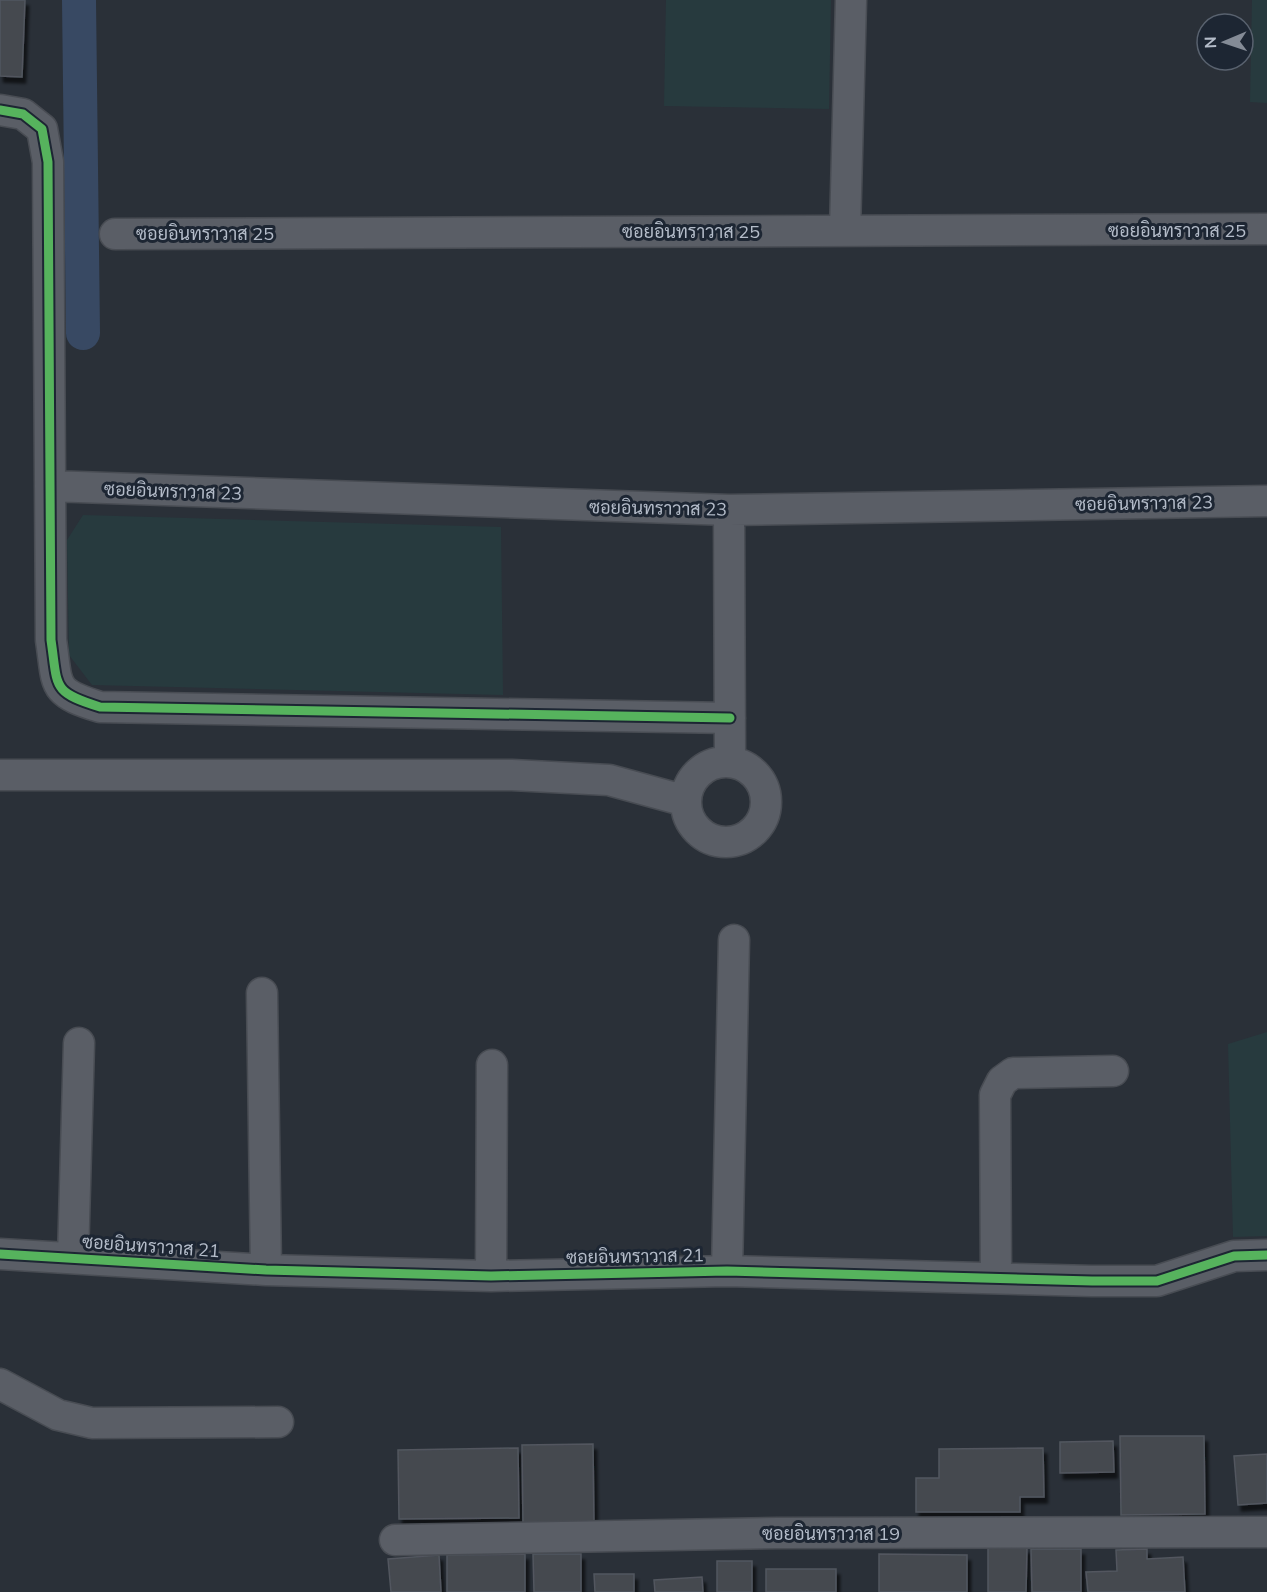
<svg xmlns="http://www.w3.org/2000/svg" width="1267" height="1592" font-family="Mulish,Sarabun,sans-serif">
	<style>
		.green { fill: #273a3e }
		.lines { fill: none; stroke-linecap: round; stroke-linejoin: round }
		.canal { stroke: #384963; stroke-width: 34 }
		.building { fill: #444950; stroke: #52575f; stroke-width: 1.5; filter: url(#shadow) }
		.street-casing { stroke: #484c53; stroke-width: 33 }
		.street { stroke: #5a5e66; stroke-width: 30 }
		.cycleway-casing { stroke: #1d2633; stroke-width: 13 }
		.cycleway { stroke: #56b35d; stroke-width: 9 }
		.labels { text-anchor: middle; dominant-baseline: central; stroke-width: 6; stroke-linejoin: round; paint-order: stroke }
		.street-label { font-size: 18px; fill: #b4bcc9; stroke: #1d2633 }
	</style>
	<defs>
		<filter id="shadow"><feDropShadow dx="3.5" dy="6" stdDeviation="1.5" flood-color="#0009"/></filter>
	</defs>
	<rect width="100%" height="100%" fill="#2a3038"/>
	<path class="green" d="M666,0H831L829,109L664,106Z
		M1252,0H1267V103L1250,102Z
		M83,515L501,527L503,695L92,685L69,655L67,540Z
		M1267,1032V1236L1233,1237L1228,1044Z"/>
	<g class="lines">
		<path class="canal" d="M79,0L83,333"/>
	</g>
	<path class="building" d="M0,0H25L22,77L0,76Z
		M1120,1436H1204L1205,1514L1121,1515Z
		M1113,1441L1114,1472L1060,1473V1442Z
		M593,1444L594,1525H523L522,1445Z
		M518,1448L519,1518L399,1519L398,1450Z
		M1043,1448L1044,1497H1020V1512H916V1478H939V1449Z
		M1267,1454V1503L1238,1505L1234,1456Z
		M988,1548H1027L1026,1592H988Z
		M1031,1549H1081V1592H1032Z
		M1147,1549V1559L1183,1557L1185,1592H1088L1086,1572L1117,1571L1116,1550Z
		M525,1554V1592H447V1555Z
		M533,1554H581V1592H534Z
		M879,1554L967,1555V1592H879Z
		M439,1555L441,1592H391L388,1559Z
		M717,1561H752V1592H717Z
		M766,1569H836V1592H766Z
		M594,1574H634V1592H595Z
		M702,1577L703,1592H655L654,1580Z"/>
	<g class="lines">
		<defs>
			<path id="street" d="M0,110L23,114L42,129L48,162L51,640C58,687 51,692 100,707L730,718
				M845,231L851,0
				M115,234L1267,229
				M50,486L729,510L1267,501
				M729,510L730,762
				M686 802a40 40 0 1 1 80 0a40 40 0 1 1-80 0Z
				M0,775H512L609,780L686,801
				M262,993L266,1270
				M0,1254L266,1270L491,1276L727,1271L1092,1281H1157L1234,1256L1267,1255
				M73,1257L79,1043
				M727,1271L734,940
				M491,1276L492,1065
				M996,1277L995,1095L1002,1081L1013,1073L1113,1071
				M0,1384L58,1415L92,1423L278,1422
				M395,1540L777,1533L1267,1532"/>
		</defs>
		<use href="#street" class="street-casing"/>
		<use href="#street" class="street"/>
		<defs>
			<path id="cycleway" d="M0,110L23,114L42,129L48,162L51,640C58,687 51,692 100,707L730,718
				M0,1254L266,1270L491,1276L727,1271L1092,1281H1157L1234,1256L1267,1255"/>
		</defs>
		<use href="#cycleway" class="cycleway-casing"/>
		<use href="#cycleway" class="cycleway"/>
	</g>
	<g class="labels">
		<g class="street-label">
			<text x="1177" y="230">ซอยอินทราวาส 25</text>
			<text x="691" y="231">ซอยอินทราวาส 25</text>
			<text x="205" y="233">ซอยอินทราวาส 25</text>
			<text transform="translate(173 491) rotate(2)">ซอยอินทราวาส 23</text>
			<text transform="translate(1144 503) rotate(-1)">ซอยอินทราวาส 23</text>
			<text transform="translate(658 508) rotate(1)">ซอยอินทราวาส 23</text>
			<text transform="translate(151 1246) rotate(4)">ซอยอินทราวาส 21</text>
			<text transform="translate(635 1256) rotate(-1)">ซอยอินทราวาส 21</text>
			<text x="831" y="1533">ซอยอินทราวาส 19</text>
		</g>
	</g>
	<g transform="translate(1225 42) rotate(268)"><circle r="28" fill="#1d2633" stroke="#59626f" stroke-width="1.5"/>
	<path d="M0-4.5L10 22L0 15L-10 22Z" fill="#848b96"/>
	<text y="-9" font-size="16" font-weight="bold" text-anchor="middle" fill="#b4bcc9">N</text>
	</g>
</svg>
